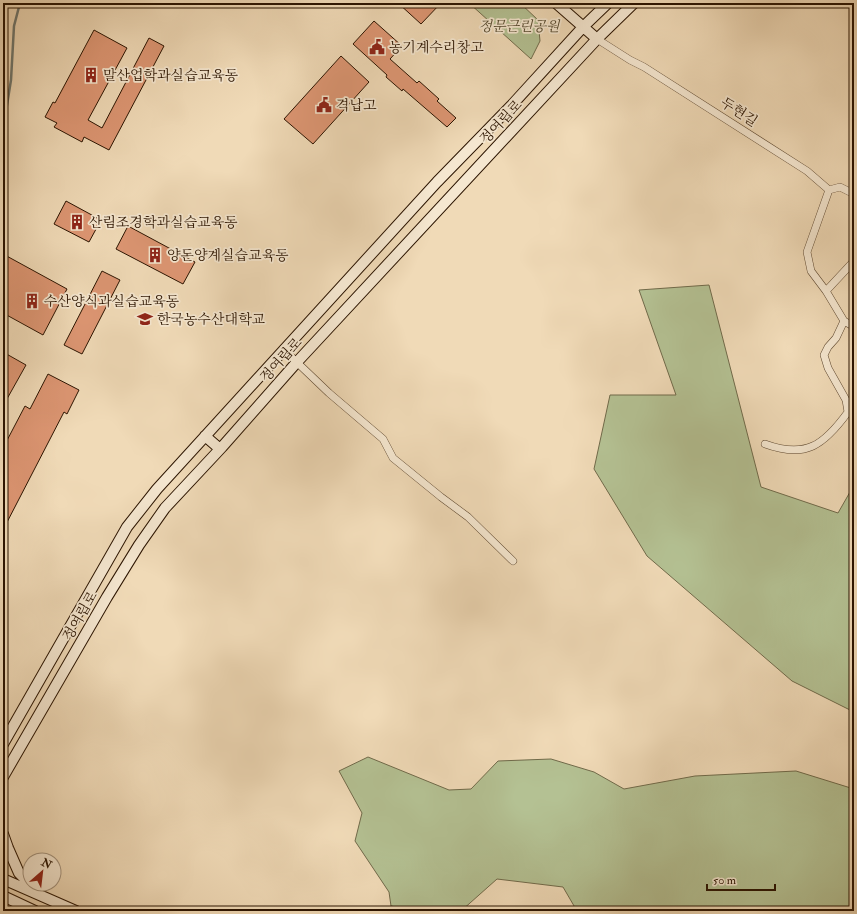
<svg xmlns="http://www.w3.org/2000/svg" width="857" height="914" font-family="'IM FELL Double Pica','Noto Serif KR',serif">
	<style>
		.green { fill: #b4c193; stroke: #706a4a }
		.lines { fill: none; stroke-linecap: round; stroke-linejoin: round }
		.stream { stroke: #6f776e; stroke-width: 2.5 }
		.building { fill: #dd9673; stroke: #2b1401 }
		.street-casing { stroke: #5c462e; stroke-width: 8 }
		.secondary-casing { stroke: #2b1401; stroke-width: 12 }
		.street { stroke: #f5e7d0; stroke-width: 7 }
		.secondary { stroke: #f5e7d0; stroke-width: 10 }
		.labels { text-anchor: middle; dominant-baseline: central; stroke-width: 3.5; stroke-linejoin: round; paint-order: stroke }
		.park-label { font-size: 14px; font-style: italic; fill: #54482d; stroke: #f5e7d0 }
		.poi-label { font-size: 14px; fill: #2b1401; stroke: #f5e7d0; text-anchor: start }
		.street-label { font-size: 14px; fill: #2b1401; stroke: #f5e7d0 }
	</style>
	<rect width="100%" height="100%" fill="#f0dab7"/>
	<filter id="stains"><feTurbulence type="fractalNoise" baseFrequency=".005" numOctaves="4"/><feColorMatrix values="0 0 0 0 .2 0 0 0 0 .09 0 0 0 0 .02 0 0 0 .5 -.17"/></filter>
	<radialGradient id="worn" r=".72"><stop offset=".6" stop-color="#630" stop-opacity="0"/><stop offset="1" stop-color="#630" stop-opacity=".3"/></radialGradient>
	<path class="green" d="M469,3H520L538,20L540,41L531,59Z
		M709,285L761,487L838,513L854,485V712L792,681L647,556L594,469L610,395H676L639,290Z
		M368,757L449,790L471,789L498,761L551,759L594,772L624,789L695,776L796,771L854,789V911H577L563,887L497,879L461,911H417L391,906L389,892L355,841L362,813L339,771Z"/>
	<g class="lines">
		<path class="stream" d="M3,130L11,80L14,26L20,3"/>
	</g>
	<path class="building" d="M398,3H441L421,24Z
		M374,21L402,46L390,59L417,83L419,81L439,99L437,101L456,118L447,127L403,89L402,91L386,77L387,75L353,44Z
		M94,30L127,48L88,120L102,128L149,38L164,46L109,150L84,137L82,142L54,127L57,123L45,117L53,102L55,103Z
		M341,56L369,82L313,144L284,119Z
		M66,201L101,220L89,242L54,224Z
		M128,226L195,262L183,284L116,249Z
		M3,254L67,289L43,335L3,313Z
		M102,271L120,280L82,354L64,345Z
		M3,352L26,365L3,406Z
		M48,374L79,390L67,414L64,412L3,530V448L25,406L30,409Z"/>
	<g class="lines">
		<defs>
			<path id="street" d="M597,39L630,60L644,67L807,171L829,190L807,252L811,271L826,291L844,321L851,325H854
				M829,190L840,187L850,192H854
				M826,291L854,261
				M284,350L329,393L383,439L393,458L441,497L468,517L513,561
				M765,444C806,459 824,445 848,412L846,400L828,368L824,355L828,347L836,338L844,321"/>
			<path id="secondary" d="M556,3L597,39
				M205,436L220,449
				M3,744L127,527L157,489L437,182L511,106L583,27L608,3
				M3,777L107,597L139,545L165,508L222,447L297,362L597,39L634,3
				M3,834L8,848L19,873L38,892
				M3,879L76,911
				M3,896L35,911"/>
		</defs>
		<use href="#street" class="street-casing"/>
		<use href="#secondary" class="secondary-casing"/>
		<use href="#street" class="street"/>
		<use href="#secondary" class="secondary"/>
	</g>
	<defs>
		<symbol id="civic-bare" viewBox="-9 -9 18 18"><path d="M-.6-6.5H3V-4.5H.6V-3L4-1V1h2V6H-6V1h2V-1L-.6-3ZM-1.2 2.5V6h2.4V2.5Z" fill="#8f2418" stroke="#f5e7d0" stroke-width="2.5" paint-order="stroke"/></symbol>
		<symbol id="building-bare" viewBox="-9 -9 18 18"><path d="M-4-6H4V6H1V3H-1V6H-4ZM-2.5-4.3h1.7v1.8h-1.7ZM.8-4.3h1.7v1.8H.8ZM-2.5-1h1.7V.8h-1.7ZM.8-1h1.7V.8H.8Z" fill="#8f2418" stroke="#f5e7d0" stroke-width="2.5" paint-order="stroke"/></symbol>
		<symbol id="university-bare" viewBox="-9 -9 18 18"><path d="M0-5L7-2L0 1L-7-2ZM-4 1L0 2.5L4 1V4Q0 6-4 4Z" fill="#8f2418" stroke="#f5e7d0" stroke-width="2.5" paint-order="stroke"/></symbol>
	</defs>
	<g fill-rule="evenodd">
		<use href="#civic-bare" x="366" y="36" width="22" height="22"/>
		<use href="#building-bare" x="80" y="64" width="22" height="22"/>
		<use href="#civic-bare" x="313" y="94" width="22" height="22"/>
		<use href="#building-bare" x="66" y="211" width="22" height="22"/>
		<use href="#building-bare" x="144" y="244" width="22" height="22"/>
		<use href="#building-bare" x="21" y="290" width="22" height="22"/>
		<use href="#university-bare" x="134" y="308" width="22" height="22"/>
	</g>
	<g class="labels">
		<g class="park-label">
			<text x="519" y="26">정문근린공원</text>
		</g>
		<g class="poi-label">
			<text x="389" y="47">농기계수리창고</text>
			<text x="103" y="75">말산업학과실습교육동</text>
			<text x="336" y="105">격납고</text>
			<text x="89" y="222">산림조경학과실습교육동</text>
			<text x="167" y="255">양돈양계실습교육동</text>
			<text x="44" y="301">수산양식과실습교육동</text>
			<text x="157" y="319">한국농수산대학교</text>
		</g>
		<g class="street-label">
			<text transform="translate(739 112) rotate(33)">두현길</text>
			<text transform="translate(501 122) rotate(-47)">정여립로</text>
			<text transform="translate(281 360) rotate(-48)">정여립로</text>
			<text transform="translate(80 616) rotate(-60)">정여립로</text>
		</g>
	</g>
	<rect width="857" height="914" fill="none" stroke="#f0dab7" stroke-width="16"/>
	<rect x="4" y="4" width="849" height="906" fill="none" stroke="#2b1401" stroke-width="2"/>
	<rect x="8" y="8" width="841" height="898" fill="none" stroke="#2b1401"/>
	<g transform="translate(42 872) rotate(28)"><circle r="19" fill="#f5e7d0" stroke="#a4937d"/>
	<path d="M0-3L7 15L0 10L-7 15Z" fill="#8f2418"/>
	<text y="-6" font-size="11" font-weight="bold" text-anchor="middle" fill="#2b1401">N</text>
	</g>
	<path d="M707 884v6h68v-6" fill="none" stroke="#2b1401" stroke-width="2"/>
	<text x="713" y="884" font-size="12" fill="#2b1401" stroke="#f5e7d0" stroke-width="3" paint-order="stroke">50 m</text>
	<rect width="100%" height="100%" filter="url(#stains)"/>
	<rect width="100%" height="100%" fill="url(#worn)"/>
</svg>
